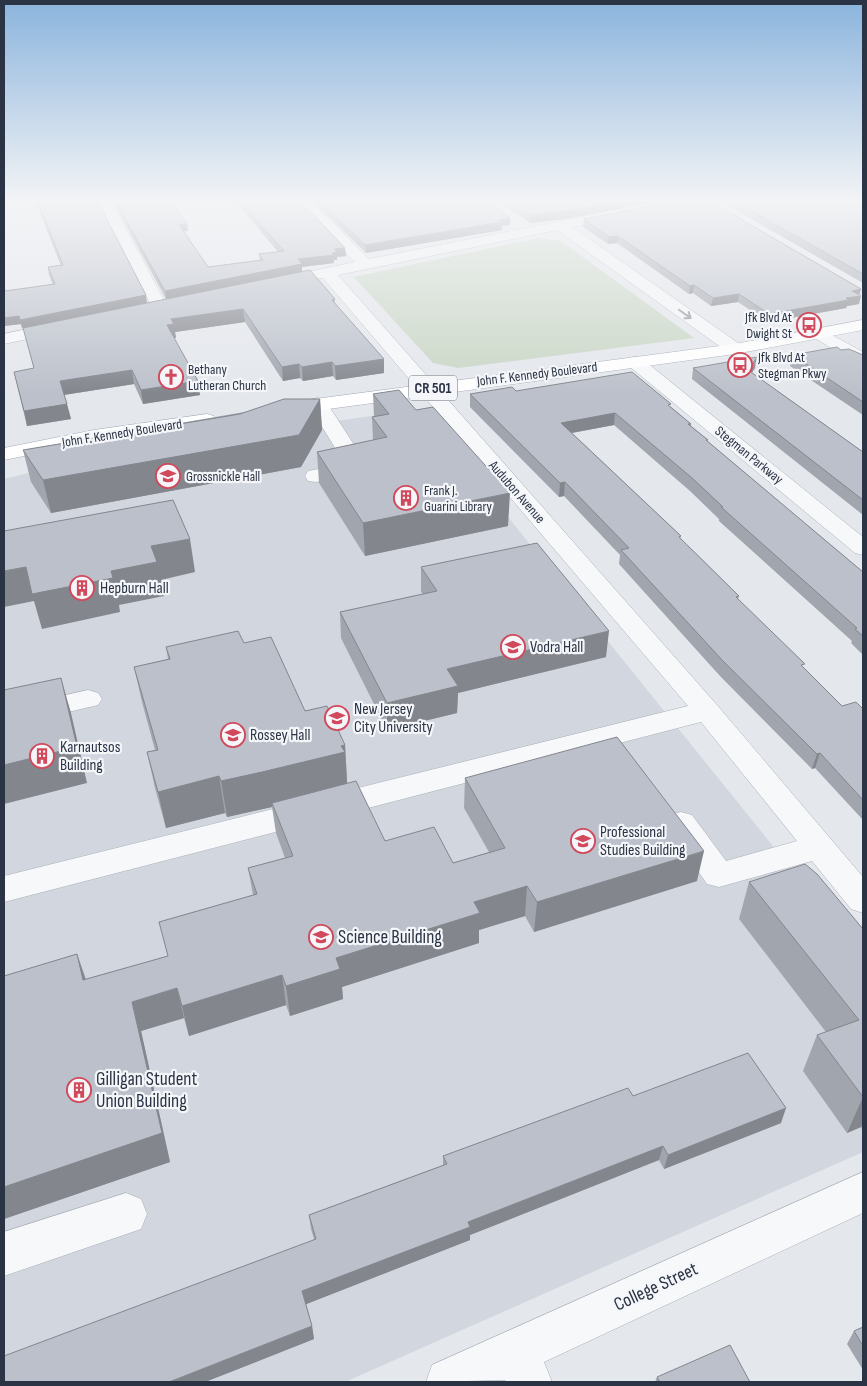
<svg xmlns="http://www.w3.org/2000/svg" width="867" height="1386" font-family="'Sofia Sans Condensed',sans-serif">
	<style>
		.built { fill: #d2d6de }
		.green { fill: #c9d6c5 }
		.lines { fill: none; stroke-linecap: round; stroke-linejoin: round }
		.minor-casing { stroke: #a9aeb7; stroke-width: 1 }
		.major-casing { stroke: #a3abb8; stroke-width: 1 }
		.minor { fill: #f7f8fa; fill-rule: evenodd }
		.major { fill: #fff; fill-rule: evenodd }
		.wall { fill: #a1a5ae }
		.shaded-wall { fill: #83868d }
		.building { fill: #bbc0ca; stroke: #83868d }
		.oneway { stroke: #9196a0 }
		.labels { text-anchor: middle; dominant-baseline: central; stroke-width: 4.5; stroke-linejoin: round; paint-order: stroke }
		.far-poi-label { font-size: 14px; fill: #2b3445; stroke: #f4f6f9; text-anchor: start }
		.far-street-label { font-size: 14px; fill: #2b3445; stroke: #f4f6f9 }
		.shield { fill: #f4f6f9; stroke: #676e7b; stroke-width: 1 }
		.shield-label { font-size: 15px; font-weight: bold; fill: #2b3445 }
		.poi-label { font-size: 16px; fill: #2b3445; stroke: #f4f6f9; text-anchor: start }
		.near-poi-label { font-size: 19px; fill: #2b3445; stroke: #f4f6f9; text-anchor: start }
		.near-street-label { font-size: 19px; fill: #2b3445; stroke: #f4f6f9 }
	</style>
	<rect width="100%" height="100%" fill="#e4e7ec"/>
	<path class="built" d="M421,409L863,958V1152L345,1382H4V479L115,452Z"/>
	<path class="green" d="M538,238L561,241L694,338L458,368L433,363L354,277Z"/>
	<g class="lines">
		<defs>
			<path id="minor" d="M97,200H110L168,307L166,310H154L152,307Z
				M296,200H309L369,259L668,200H692L686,204L572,227L741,345L744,349L741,353H729L557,230L338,275L717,705L863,877V913L851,909L812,861L719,887L707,884L665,823L670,815L681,812L692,815L726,861L797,841L701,722L4,902V876L688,706L323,278H307L305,275L307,272L355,262Z
				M60,322L66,323L69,327L66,331L4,344V334Z
				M821,329L863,352V365L857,364L815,338L812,334L815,330Z
				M635,357L641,358L863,537V555L855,553L629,366L626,362L629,358Z
				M318,398L325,400L369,468L365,472L316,482L308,481L305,476L308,471L345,464L308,404L311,400Z
				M88,690L98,693L102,699L98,705L4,727V709Z
				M863,1172V1213L544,1362L552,1382H506L505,1380L426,1382L432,1365Z
				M126,1193L141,1199L147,1214L141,1229L4,1276V1232Z"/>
			<path id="major" d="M863,320V330L735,354L284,415L277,413L274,409L277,405L284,403L735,344Z
				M207,414L214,416L217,420L214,424L94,442L4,460V448L94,430Z"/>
		</defs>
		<use href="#minor" class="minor-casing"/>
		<use href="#major" class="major-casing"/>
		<use href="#minor" class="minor"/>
		<use href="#major" class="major"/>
	</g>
	<path class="wall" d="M35,200H97L147,303L335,299V303L384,373L336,380L333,376L303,381L300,378L283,381L245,322L175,332L176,338H174L200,395L143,404L134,384L64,395L71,419L27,426L14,372L34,369L23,328H22L21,324L4,326V284L5,291L53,285L49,275L48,267L61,266Z
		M112,200H171L187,224L188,231H184L208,267L260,260L259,254L278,252L237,203L231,204L228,200H299L345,248L346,256L337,257V260H334V263L302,267L166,299Z
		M311,200H485L510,218V225L502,226V230L366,253Z
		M496,200H661L571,218L530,223Z
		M718,200H863V283Z
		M584,219L861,289L859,295V304L847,306L846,308L768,322L738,302L711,306L693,293L689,294L617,243L608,244L583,227Z
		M841,350L863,355V415L790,366L793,355Z
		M693,368H755L752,373L863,452V515L692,379Z
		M516,391L671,407L691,424V426L708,440L707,441L863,572V655L851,643L852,641L719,521V519L690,491L614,425L572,433L681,536L680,538L739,596L738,599L804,668L842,706L863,709V820L815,768L812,769L720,676L619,564L620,555L564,496L559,497L470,407V394Z
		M373,394L508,526L365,556L319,483L317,452L373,440L372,417H374Z
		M320,399L322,430L301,467L51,513L31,482L23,450Z
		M421,567L606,657L458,693L457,713L387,730L341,638L340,612L423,594L421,592Z
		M244,643L305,711L345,745L347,781V784L385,841L453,863L489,852L464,808L465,778L697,881L534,932L525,916L479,930V943L342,987L343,999L290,1016L286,1005L189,1036L184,1018L141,1031L170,1162L4,1219V976L77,954L86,979L168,956L159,922L253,895L248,868L285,858L276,833L272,807L227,817L225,813L166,828L155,788L147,752L155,750L142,702L134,667L168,659L166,647Z
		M749,882L863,929V1129H862L861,1127L847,1133L803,1071L817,1035L826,1032L739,919Z
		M633,1096L781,1123L664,1169L659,1160L470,1235V1240L306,1304L312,1326L314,1339L205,1382L314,1239L311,1229L309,1215L443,1165V1156Z
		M863,1327V1370L847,1344L854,1331Z
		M657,1377L750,1382H655Z"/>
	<path class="shaded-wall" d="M4,200H17L4,201Z
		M231,200H237V203L231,204Z
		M626,200H661L571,218L530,223V215Z
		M510,218V225L502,226V230L366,253L365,245Z
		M187,224L188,231L180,232L179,225Z
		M618,236L617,243L608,244L609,237Z
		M345,248L346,256L337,257V260H334V263L302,267V272L166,299L165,291L298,259L332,253L334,249Z
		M694,285L693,293L689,294L690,286Z
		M861,289L859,296H861L859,304L847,306L846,308L768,322L769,314L852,291Z
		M739,294L738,302L711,306L713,298Z
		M146,295L147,303L22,328L20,320Z
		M243,309L245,322L175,332L176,338L169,339L167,325L171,319Z
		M19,316L21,324L4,326V318Z
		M757,357L755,368L746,381L748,370Z
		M384,359V373L336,380L335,366Z
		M332,362L333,376L303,381L302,367Z
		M299,364L300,378L283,381L282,367Z
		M132,370L134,384L63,395L60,381Z
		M198,381L200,395L143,404L141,390Z
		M320,399L322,430L301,467L51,513L43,480Z
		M67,404L71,419L27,426L24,411Z
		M615,413L614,425L560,435L561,423Z
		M565,482L564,496L559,497L560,483Z
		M510,493L508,526L365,556L363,523Z
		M190,539L195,572L161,580L164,596L119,605L120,612L42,629L34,601L4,607V571L26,567L111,571L151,546Z
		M609,631L606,657L458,693L457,713L387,730V703L447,669Z
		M61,678L71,713L87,783L4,804V765Z
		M345,745L347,781V789L272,803V807L227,817L221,781Z
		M820,753L815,768L812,769L817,754Z
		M219,776L225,813L166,828L158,792Z
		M704,851L697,881L534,932L537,902Z
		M527,886L525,916L479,930V943L342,987L343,999L290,1016L286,986L336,958L474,902Z
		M77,954L87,984L83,980Z
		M282,975L286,1005L189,1036L182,1006Z
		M177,988L184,1018L141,1031L170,1162L4,1219V1187L132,1002Z
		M863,1097V1121L861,1127L847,1133Z
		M786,1108L781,1123L664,1169L668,1155Z
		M663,1146L659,1160L470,1235V1240L304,1305L302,1291L468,1222Z
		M312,1326L314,1339L205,1382H169Z"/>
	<path class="building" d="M37,200H97L146,295L20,320L19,316L4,318V284L5,291L55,284L48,267L63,265Z
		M115,200H171L187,224L179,225L208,267L263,260L259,254L284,251L239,200H299L345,248L334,249L337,252L332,253L334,255L298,259L302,264L165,291Z
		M318,200H485L510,218L498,220L502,222L365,245Z
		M507,200H626L571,210L530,215Z
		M683,200H708L861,289L852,291L861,296L846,298L848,300L769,314L739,294L713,298L694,285L690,286L618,236L609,237L584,219Z
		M732,200H863V274Z
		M310,270L335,299L332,300L384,359L335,366L332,362L302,367L299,364L282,367L243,309L171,319L174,324L167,325L198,381L141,390L132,370L60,381L67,404L24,411L14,372L34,368L23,328Z
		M837,347L841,350L849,349L863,355V402L793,355Z
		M757,357L748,370L863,452V500L693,368Z
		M632,372L671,404L668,405L691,424H688L708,440H706L863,572V636L855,629L857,628L721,507H723L692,478L615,413L561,423L681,536L679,537L739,596L736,597L805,664L801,665L842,706L856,702L863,709V800L820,753L817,754L723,661L621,550L629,548L565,482L560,483L470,394L512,387L516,391Z
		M399,390L416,410L433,407L510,493L363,523L317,452L387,437L372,417L389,414L373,394Z
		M284,399H320L299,435L43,480L23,450L240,414Z
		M173,500L190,539L151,546L157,562L111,571L113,578L32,594L26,567L4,571V531Z
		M537,543L609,631L447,669L458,686L387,703L340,612L437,591L421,567Z
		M238,631L244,643L271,637L305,711L327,706L345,745L341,746L345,752L262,772L221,781L219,776L158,792L147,752L158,750L134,667L170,659L166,647Z
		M61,678L77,747L4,765V690Z
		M617,737L704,851L537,902L527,886L474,902L480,913L336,958L340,969L286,986L282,975L182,1006L177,988L132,1002L162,1133L4,1187V976L77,954L83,980L168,956L159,922L257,894L248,868L293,856L272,803L356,781L385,841L434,827L453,863L505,848L465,778Z
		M805,864L817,874L863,929V1097L817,1035L859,1020L749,882Z
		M748,1053L786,1108L668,1155L663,1146L468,1222L470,1227L302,1291L312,1326L169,1382H4V1356L316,1239L309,1215L447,1164L443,1156L628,1088L633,1096Z
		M863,1327V1346L854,1331Z
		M730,1345L750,1382H660L657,1377Z"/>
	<defs><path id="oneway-shaft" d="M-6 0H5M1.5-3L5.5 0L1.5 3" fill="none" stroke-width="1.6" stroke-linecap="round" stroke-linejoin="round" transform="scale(1.25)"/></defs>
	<use class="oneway" href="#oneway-shaft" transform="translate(685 314) rotate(35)"/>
	<linearGradient id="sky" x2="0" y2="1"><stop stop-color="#8bb4dd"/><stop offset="0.51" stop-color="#f3f4f6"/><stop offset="1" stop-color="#f3f4f6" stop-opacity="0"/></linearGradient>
	<rect width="867" height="394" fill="url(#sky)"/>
	<defs>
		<symbol id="bus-ring" viewBox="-11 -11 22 22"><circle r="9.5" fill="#f4f6f9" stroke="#d1495b" stroke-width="1.5"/><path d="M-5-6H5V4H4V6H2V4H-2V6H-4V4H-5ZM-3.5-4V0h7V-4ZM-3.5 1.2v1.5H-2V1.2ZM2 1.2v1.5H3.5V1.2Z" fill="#d1495b"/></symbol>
		<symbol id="church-ring" viewBox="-11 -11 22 22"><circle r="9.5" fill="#f4f6f9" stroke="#d1495b" stroke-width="1.5"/><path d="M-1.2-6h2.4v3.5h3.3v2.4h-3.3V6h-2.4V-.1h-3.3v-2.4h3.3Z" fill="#d1495b"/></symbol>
		<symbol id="school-ring" viewBox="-11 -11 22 22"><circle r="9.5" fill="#f4f6f9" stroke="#d1495b" stroke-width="1.5"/><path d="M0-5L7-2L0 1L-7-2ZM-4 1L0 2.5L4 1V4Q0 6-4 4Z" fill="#d1495b"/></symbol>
		<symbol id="building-ring" viewBox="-11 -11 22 22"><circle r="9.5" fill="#f4f6f9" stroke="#d1495b" stroke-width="1.5"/><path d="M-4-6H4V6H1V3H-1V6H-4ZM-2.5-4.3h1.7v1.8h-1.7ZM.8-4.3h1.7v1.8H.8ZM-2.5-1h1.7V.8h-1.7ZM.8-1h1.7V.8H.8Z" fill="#d1495b"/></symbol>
		<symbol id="university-ring" viewBox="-11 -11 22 22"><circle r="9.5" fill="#f4f6f9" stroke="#d1495b" stroke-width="1.5"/><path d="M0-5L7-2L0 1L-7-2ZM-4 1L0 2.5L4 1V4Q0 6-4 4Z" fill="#d1495b"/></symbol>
	</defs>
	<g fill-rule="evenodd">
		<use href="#bus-ring" x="795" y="311" width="28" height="28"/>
		<use href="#bus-ring" x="726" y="351" width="28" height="28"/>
		<use href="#church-ring" x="157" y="363" width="28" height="28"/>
		<use href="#school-ring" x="154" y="462" width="28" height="28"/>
		<use href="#building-ring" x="392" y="484" width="28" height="28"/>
		<use href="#building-ring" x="68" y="574" width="28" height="28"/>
		<use href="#school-ring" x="499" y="633" width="28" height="28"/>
		<use href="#university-ring" x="323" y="704" width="28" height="28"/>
		<use href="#school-ring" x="219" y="721" width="28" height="28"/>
		<use href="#building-ring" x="28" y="742" width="28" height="28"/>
		<use href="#school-ring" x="569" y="827" width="28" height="28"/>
		<use href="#school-ring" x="307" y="923" width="28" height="28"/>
		<use href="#building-ring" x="65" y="1076" width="28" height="28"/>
	</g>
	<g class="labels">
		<g class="far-poi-label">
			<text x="792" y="317" text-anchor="end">Jfk Blvd At<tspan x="792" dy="16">Dwight St</tspan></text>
			<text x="758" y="357">Jfk Blvd At<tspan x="758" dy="16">Stegman Pkwy</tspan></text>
			<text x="188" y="369">Bethany<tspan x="188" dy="16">Lutheran Church</tspan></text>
			<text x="186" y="476">Grossnickle Hall</text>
			<text x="424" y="490">Frank J.<tspan x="424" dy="16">Guarini Library</tspan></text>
		</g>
		<g class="far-street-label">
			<text transform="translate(537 374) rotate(-7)">John F. Kennedy Boulevard</text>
			<text transform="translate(122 433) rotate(-9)">John F. Kennedy Boulevard</text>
			<text transform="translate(749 455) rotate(39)">Stegman Parkway</text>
			<text transform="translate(517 492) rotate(49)">Audubon Avenue</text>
		</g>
		<rect class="shield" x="409" y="375.5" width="48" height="25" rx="4"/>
		<g class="shield-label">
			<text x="433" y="388">CR 501</text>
		</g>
		<g class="poi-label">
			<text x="100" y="588">Hepburn Hall</text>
			<text x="530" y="647">Vodra Hall</text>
			<text x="354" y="709">New Jersey<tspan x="354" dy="18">City University</tspan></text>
			<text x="250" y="735">Rossey Hall</text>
			<text x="60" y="747">Karnautsos<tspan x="60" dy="18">Building</tspan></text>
			<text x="600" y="832">Professional<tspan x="600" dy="18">Studies Building</tspan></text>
		</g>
		<g class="near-poi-label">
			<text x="338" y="937">Science Building</text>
			<text x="96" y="1079">Gilligan Student<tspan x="96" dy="22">Union Building</tspan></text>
		</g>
		<g class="near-street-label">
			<text transform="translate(656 1287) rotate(-25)">College Street</text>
		</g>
	</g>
	<rect width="867" height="1386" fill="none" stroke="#2b3445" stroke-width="10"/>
</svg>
